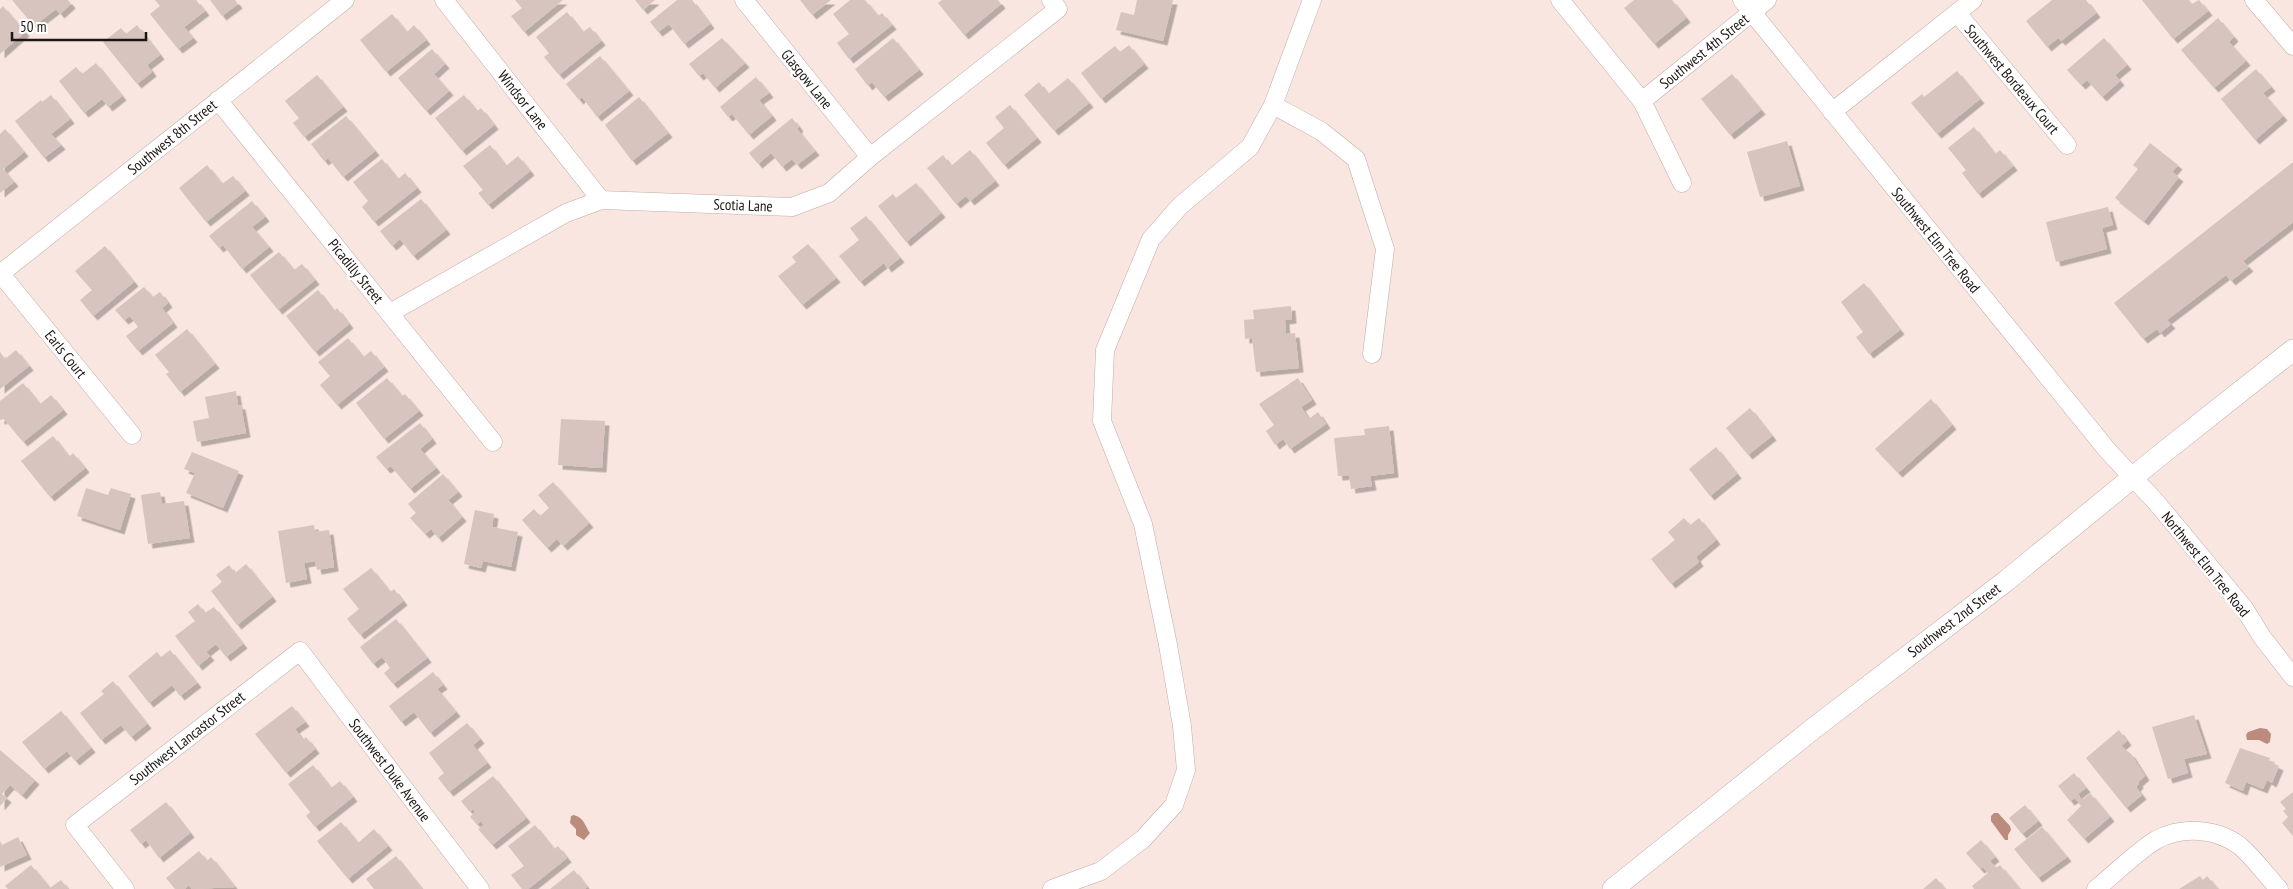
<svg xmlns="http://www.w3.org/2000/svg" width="2293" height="889" font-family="'PT Sans Narrow',sans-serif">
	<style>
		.water { fill: #bb8b7e }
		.building { fill: #d7c4bf; filter: url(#shadow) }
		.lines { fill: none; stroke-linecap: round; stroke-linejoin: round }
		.minor-casing { stroke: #c0ada8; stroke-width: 19 }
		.major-casing { stroke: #c0ada8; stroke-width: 22 }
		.minor { stroke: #fff; stroke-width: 18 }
		.major { stroke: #fff; stroke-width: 21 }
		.labels { text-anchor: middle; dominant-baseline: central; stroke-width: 5; stroke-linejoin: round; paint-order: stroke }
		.street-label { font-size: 15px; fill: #1d1614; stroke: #fff }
	</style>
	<defs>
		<filter id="shadow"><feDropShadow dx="4.5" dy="4.5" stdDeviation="0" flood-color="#0004"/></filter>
	</defs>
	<rect width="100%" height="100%" fill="#f9e6e0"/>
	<path class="water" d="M2260,728L2267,729L2271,734L2270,742L2267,744L2259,740H2247L2246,735L2248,732Z
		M1994,813H1998L2010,826L2011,830L2008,835V840H2005L1991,821V816Z
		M574,815C585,818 585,827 590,833L584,840L576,835V829L570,823L571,816Z"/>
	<path class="building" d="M12,0H68L71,4L60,14L56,9L34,26Z
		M155,0H196L205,11L184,27L193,38L178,49L150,14L160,6Z
		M210,0H235L238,4L222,16Z
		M515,0H563L524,32L511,16L522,8Z
		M635,0H655L643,10Z
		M677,0H692L710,24L684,44L669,24L658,32L650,22Z
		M800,0H831L812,15Z
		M850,0H865L878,16L882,13L892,25L849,59L837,43L849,34L833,14Z
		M942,0H998L1001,4L964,35L938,3Z
		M1137,0H1173L1163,41L1116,30L1121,12L1134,15Z
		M1634,0H1672L1686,18L1654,44L1624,8Z
		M2052,0H2086L2096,13L2061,41L2058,38L2047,47L2026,21Z
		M2142,0H2189L2192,4L2199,0L2208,11L2173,39Z
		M3,6L25,32L0,54V9Z
		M567,12L583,32L590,27L601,41L559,75L544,57L549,53L536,37Z
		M392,14L407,32L414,25L426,40L386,72L360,40Z
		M2218,18L2234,37L2229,42L2246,61L2214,88L2181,50Z
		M137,25L160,55L147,65L152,72L137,84L103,42L121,28L126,34Z
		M722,38L745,63L715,88L703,73L699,76L689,64Z
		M893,38L919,70L884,97L872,82L868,86L855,69Z
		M2104,38L2127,65L2115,75L2120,81L2102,97L2087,80L2081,85L2067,70Z
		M1129,45L1144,64L1101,99L1081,73L1115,46L1120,52Z
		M432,49L445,64L434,74L449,91L426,111L398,78Z
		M600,56L629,91L597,117L582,97L579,100L566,84Z
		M96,63L122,96L108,107L102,99L84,113L59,81L76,67L82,74Z
		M2256,69L2271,87L2263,93L2283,116L2255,140L2221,99Z
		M1957,71L1980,99L1937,134L1911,103L1922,94L1924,97Z
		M1732,74L1761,110L1730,135L1701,99Z
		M317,75L343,107L304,137L293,123L299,118L285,101Z
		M756,77L769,93L759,100L772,116L749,135L732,114L728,117L720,107Z
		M1068,78L1089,103L1054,131L1024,95L1039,82L1048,94Z
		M51,95L70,119L51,134L61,145L44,158L15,121L41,100L42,102Z
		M464,95L477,111L481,108L494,125L462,151L435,118Z
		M639,97L668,133L632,161L605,125Z
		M1010,105L1037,138L1004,165L986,143L1004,128L995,117Z
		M346,116L375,151L343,177L328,158L324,161L311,144Z
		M792,118L799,127L797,129L815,151L797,165L792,159L782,167L771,153L758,164L749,153Z
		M1974,127L1995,154L2000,150L2013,166L1978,194L1962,173L1966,170L1948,148Z
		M5,129L24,152L3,169L14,182L0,193V134Z
		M1787,141L1800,186L1760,197L1747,152Z
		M2150,143L2178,165L2172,172L2179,177L2144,221L2115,198L2138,169L2133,165Z
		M490,145L506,166L518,156L530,171L488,205L478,193L483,190L463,166Z
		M970,150L995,181L970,201L966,196L956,204L927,168L943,155L951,166Z
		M382,159L398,179L405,173L417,188L374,222L362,207L368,201L353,182Z
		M2293,162V222L2243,261L2249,267L2231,281L2226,275L2167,320L2171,324L2160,333L2157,329L2143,339L2114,303Z
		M207,165L222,184L233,176L245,191L206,222L179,188Z
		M916,183L941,213L906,242L878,206L893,194L896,198Z
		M421,199L446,230L413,256L400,239L392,246L380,231Z
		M252,201L265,217L252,227L269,247L242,269L223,245L219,248L209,236Z
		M2108,207L2113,225L2102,228L2107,249L2056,262L2046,222Z
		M866,216L900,258L887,268L884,263L860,282L839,256L859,240L850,228Z
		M808,244L836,278L802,305L778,276L796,262L792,257Z
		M105,246L134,282L93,316L80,300L92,290L75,271Z
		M279,252L294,270L302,264L315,280L278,310L250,275Z
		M1864,283L1900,330L1869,354L1856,337L1863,332L1841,302Z
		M144,287L153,297L160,292L168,303L162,308L173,323L138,351L126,336L138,327L130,316L124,320L115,310Z
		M318,290L334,311L337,308L349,324L315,352L286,316Z
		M1291,306L1292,319L1285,320L1286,334L1295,333L1299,368L1256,372L1252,338L1245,339L1244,320L1254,319L1253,310Z
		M187,329L215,364L180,392L166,374L169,372L155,355Z
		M348,338L363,357L371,351L384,367L337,405L320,385L330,376L318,362Z
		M16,350L29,366L0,389V352L5,359Z
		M387,378L402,396L405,394L419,411L384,439L356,403Z
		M1298,378L1312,400L1301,407L1309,419L1318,412L1326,424L1290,449L1283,439L1275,445L1266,431L1274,425L1259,404Z
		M23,383L40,404L51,395L63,410L23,442L4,419L0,420V401Z
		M236,391L238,405H241L246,433L197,442L193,421L209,418L205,397Z
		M1931,399L1952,425L1898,473L1875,449Z
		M1750,408L1772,436L1748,455L1726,428Z
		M561,419L605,421L602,468L558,465Z
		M420,423L432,439L420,449L436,468L410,489L391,466L386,469L376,457Z
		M1389,426L1394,473L1370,476L1372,486L1351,489L1349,475L1338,476L1334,438L1365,435L1364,429Z
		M53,436L69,457L73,453L85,468L50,497L21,461Z
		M1716,447L1737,474L1710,496L1689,469Z
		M192,452L239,471L223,508L186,493L195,473L184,469Z
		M443,474L458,492L448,500L462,517L438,538L431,529L425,534L410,518L416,513L408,504Z
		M553,482L589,523L563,546L557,539L547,548L522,520L534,509L540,516L549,508L538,495Z
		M86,488L108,495L111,488L131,494L120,530L77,516Z
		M160,492L162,504L184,501L190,538L148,544L141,495Z
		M475,510L494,514L492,527L518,532L511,567L483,561L481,568L464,564Z
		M1684,518L1690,525L1699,518L1716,540L1696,557L1699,562L1671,584L1651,559L1675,540L1668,532Z
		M314,525L315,532L329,530L334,567L317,570L315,561L304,563L307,579L286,583L278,531Z
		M246,564L272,597L237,625L211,591L222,582L216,575L229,565L235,573Z
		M371,568L390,592L394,589L403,601L360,635L347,619L359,609L343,589Z
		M198,604L205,613L214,607L243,644L226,657L216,644L206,652L210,656L198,666L175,636L195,621L188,612Z
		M396,619L427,658L393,684L384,673L390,668L382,657L373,664L360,647Z
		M170,650L197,683L180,696L172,685L149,703L128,676L157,652L161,657Z
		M433,672L443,685L437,689L456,712L430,733L414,712L401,722L389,706Z
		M113,681L147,724L131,737L121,725L101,740L80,713L104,694L101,691Z
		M292,706L305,722L295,729L303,740L306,737L315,749L286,773L255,734Z
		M61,711L91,748L75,761L67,751L44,769L22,742Z
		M2194,715L2207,754L2184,759L2188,773L2168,779L2152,727Z
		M467,723L480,739L473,745L487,763L449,792L438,778L444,773L429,753Z
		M2119,730L2127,741L2121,746L2131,754L2145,776L2138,782L2139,784L2136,787L2142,795L2126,808L2086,758Z
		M2240,748L2270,758L2269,761L2279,766L2272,783L2267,780L2263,789L2246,782L2243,791L2225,783Z
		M0,750L35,780L22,795L10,785L2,794L7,798L0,806Z
		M313,765L331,788L340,781L353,797L315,827L306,816L310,812L288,784Z
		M2074,773L2086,788L2078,794L2082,800L2090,793L2110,817L2084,839L2067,820L2081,806L2075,798L2070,801L2058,786Z
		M493,776L526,818L492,845L478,829L484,825L481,821L477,824L470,817L475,812L473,809L470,812L461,801Z
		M2293,792V836L2282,823L2288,817L2283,811L2286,809L2280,802Z
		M166,802L190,833L159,858L146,840L141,844L130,830Z
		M2025,805L2038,821L2022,834L2009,818Z
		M341,822L358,843L374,829L388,846L348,879L317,841Z
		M535,825L554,849L558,846L567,858L528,889H522L511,875L524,866L508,846Z
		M2042,827L2067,857L2038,878L2014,849Z
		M18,837L27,855L0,867V841L2,845Z
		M1981,840L1995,857L1990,861L1996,868L2000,865L2020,889H1974L1972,886L1988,873L1983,867L1980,869L1966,853Z
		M199,851L207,861L211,857L235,887L192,889L189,885L185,889H175L166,878Z
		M396,856L422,889H374L366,879Z
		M31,865L50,888L61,880L68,889H8L5,886Z
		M574,870L587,887L585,889H550Z
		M2200,876L2203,880L2207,876L2218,889H2179Z
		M1936,878L1945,889H1923Z"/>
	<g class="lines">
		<defs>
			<path id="minor" d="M444,0L601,200
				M744,0L870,157
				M1560,0L1642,101L1682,183
				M1742,0L2108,451L2156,502L2244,608L2262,637L2293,677
				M2254,0L2293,46
				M1957,13L2067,145
				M218,100L493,442
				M1642,101L1767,0
				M1273,105L1321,131L1356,159L1385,249L1372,354
				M1832,112L1973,0
				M0,273L132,435
				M0,274L345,0
				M390,313L566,213L601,200L792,207L829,193L870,157L1058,9L1051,0
				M125,889L75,825L300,651L480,889
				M1052,889L1101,871L1143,839L1174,805L1186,770L1182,726L1168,645L1143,524L1102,421L1105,350L1151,239L1180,206L1250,147L1273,105L1312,0
				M2096,889C2113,875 2139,850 2156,840C2182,826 2216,828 2240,846C2254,858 2266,875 2279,889"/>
			<path id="major" d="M1613,889L1814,728L2006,581L2159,456L2293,350"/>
		</defs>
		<use href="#minor" class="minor-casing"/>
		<use href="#major" class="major-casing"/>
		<use href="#minor" class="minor"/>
		<use href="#major" class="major"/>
	</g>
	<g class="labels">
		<g class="street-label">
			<text transform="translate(1704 51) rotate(-39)">Southwest 4th Street</text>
			<text transform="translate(807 79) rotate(51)">Glasgow Lane</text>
			<text transform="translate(2012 79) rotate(50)">Southwest Bordeaux Court</text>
			<text transform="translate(523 100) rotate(52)">Windsor Lane</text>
			<text transform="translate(172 137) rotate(-39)">Southwest 8th Street</text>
			<text transform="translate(743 205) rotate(2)">Scotia Lane</text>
			<text transform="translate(1936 240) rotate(51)">Southwest Elm Tree Road</text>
			<text transform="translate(356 271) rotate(51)">Picadilly Street</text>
			<text transform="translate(66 354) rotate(51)">Earls Court</text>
			<text transform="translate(2206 564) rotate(51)">Northwest Elm Tree Road</text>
			<text transform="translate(1954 620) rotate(-37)">Southwest 2nd Street</text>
			<text transform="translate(187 738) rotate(-38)">Southwest Lancastor Street</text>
			<text transform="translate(390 770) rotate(53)">Southwest Duke Avenue</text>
		</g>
	</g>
	<path d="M12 32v8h134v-8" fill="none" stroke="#1d1614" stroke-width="2.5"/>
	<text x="20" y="32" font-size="15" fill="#1d1614" stroke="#ffffff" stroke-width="4" paint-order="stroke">50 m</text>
</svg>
